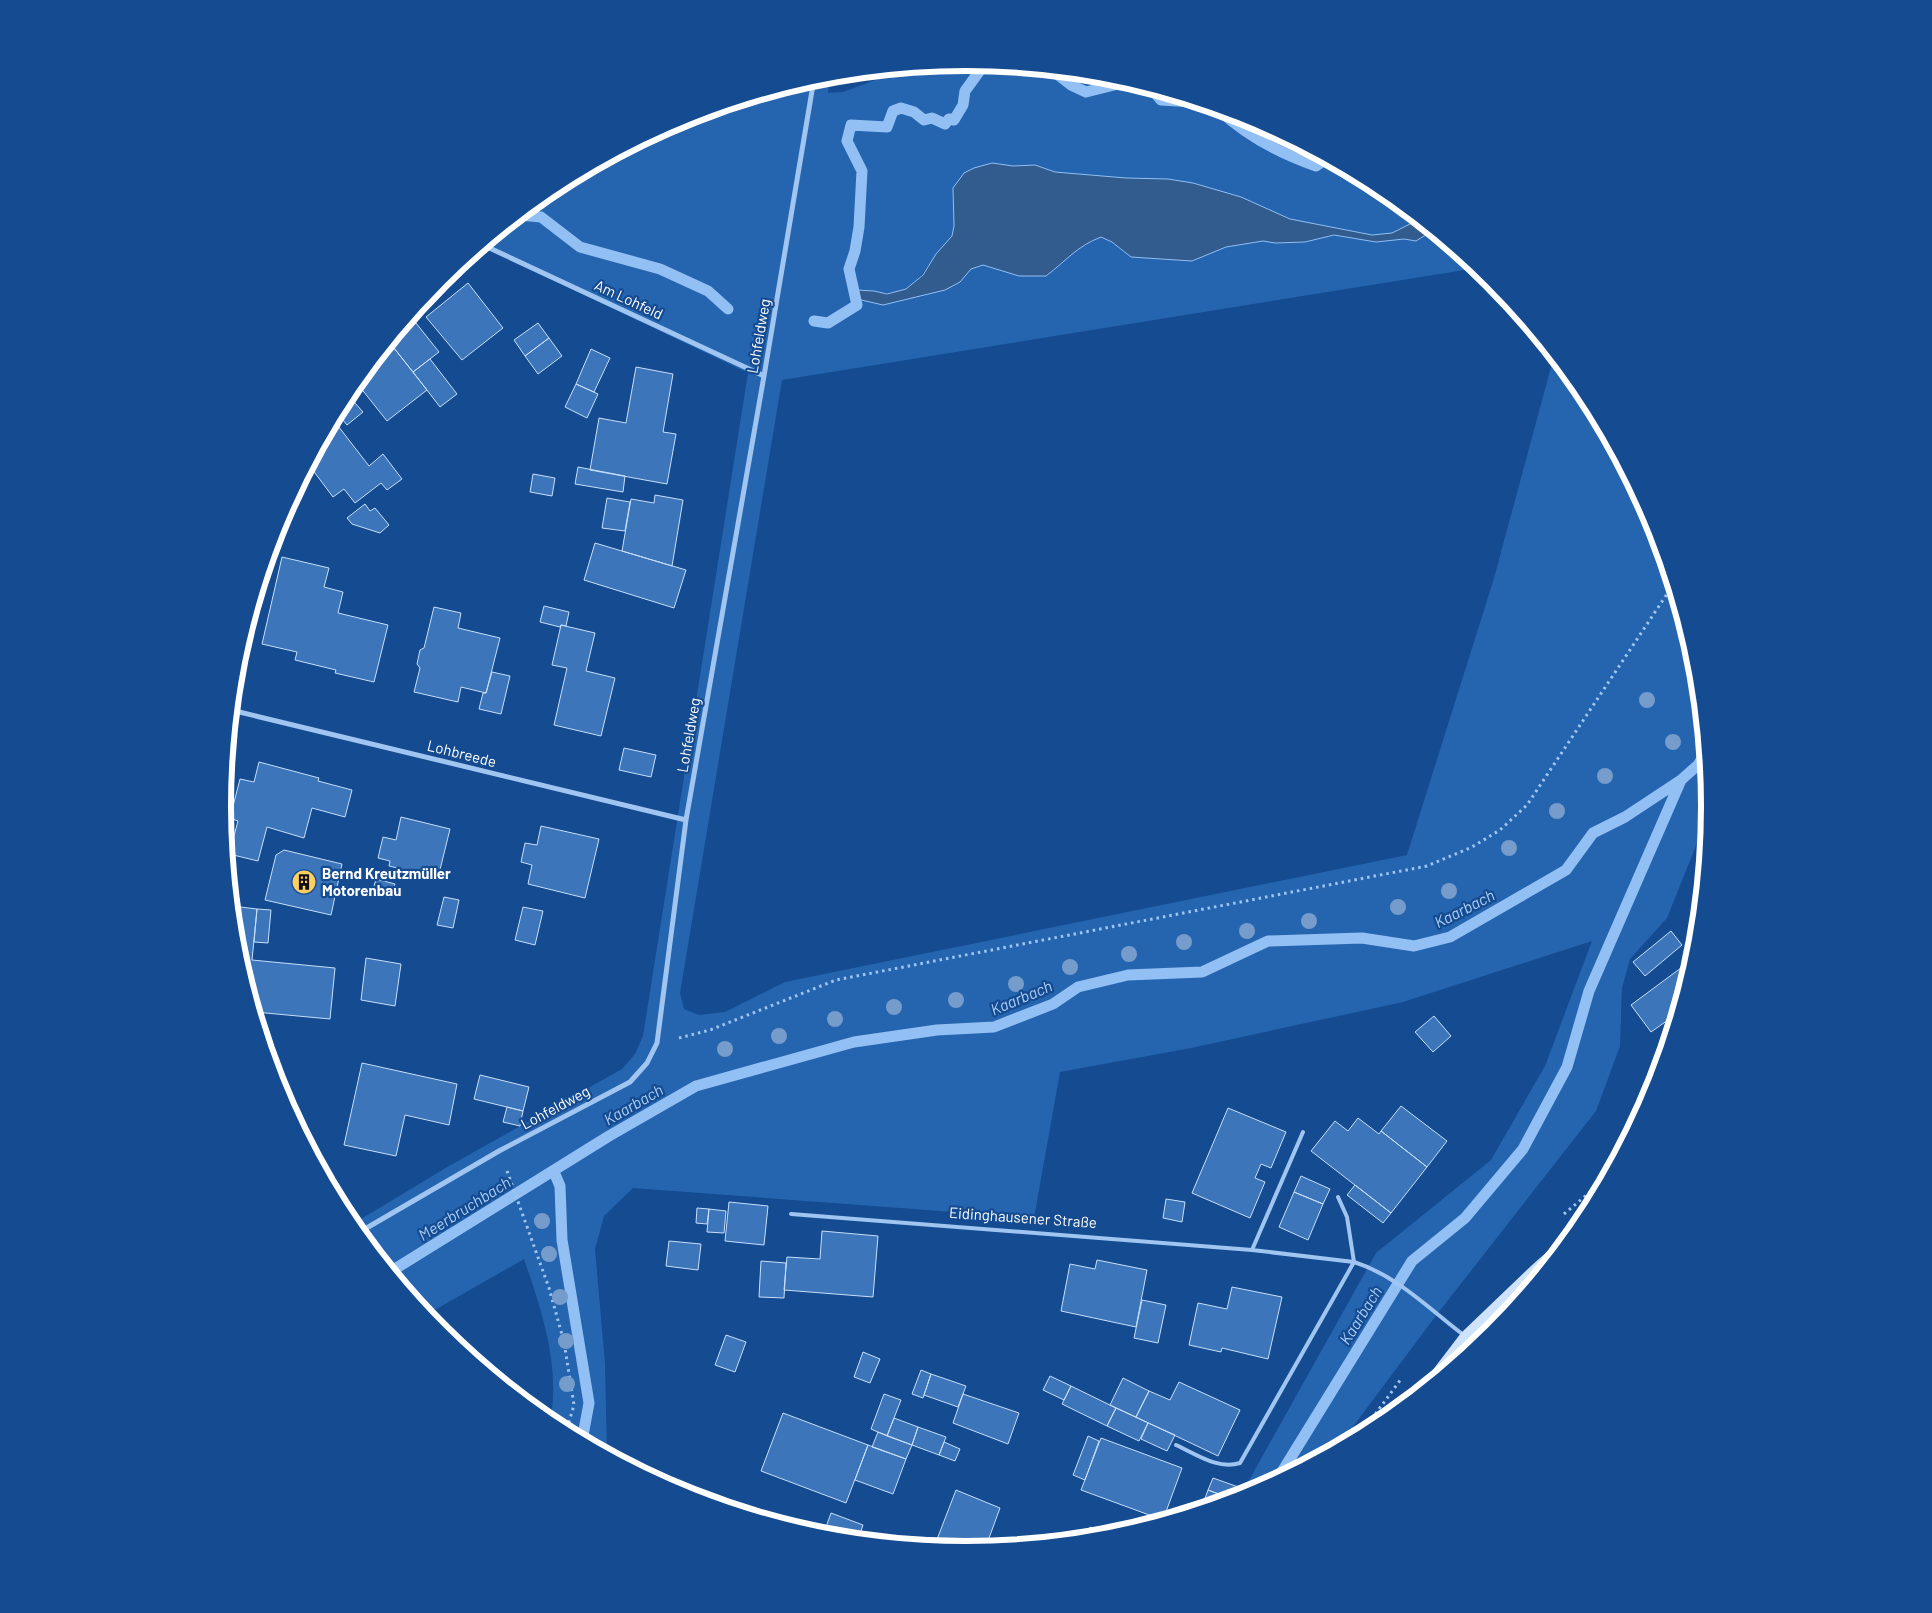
<svg xmlns="http://www.w3.org/2000/svg" width="1932" height="1613" font-family="Barlow,sans-serif">
	<style>
		.green { fill: #2565b0 }
		.water { fill: #325b8e; stroke: #92c0f4 }
		.lines { fill: none; stroke-linecap: round; stroke-linejoin: round }
		.stream { stroke: #92c0f4; stroke-width: 11 }
		.building { fill: #3c75b9; stroke: #c7dffc }
		.path { stroke: #a0c5f1; stroke-width: 3; stroke-dasharray: 2.5 4; stroke-linecap: butt }
		.service { stroke: #a0c5f1; stroke-width: 4 }
		.minor { stroke: #a0c5f1; stroke-width: 5 }
		.secondary { stroke: #cee2fc; stroke-width: 10 }
		.tree { fill: #769ccc }
		.labels { text-anchor: middle; dominant-baseline: central; stroke-width: 4.5; stroke-linejoin: round; paint-order: stroke }
		.street-label { font-size: 15px; fill: #fff; stroke: #144b91 }
		.poi-label { font-size: 15px; font-weight: bold; fill: #fff; stroke: #144b91; text-anchor: start }
		.water-label { font-size: 16px; font-style: italic; fill: #accff8; stroke: #144b91 }
		.rim { fill: none; stroke: #fff; stroke-width: 6 }
	</style>
	<rect width="100%" height="100%" fill="#144b91"/>
	<path class="green" d="M966,63L1111,77L1251,119L1380,188L1420,222L1418,221L1392,233L1372,235L1290,219L1241,197L1193,183L1168,179L1126,178L1055,172L1035,165L1013,166L953,188C953,200 957,223 953,234C950,242 940,249 935,256C918,280 907,299 874,291L858,299L960,282L971,269L983,265L1019,276H1046C1066,261 1077,246 1101,237L1112,242L1131,257L1192,261L1226,247L1263,241L1275,243L1305,242L1334,235L1376,242L1404,239L1416,241L1432,231L1477,268L782,380L680,993L684,1009L699,1015L725,1012L785,982L1407,855L1494,578L1554,356L1585,393L1653,522L1696,662L1709,813L1667,918L1630,959L1622,988L1620,1046L1596,1111L1438,1313L1337,1448L1250,1494L1243,1496L1248,1482L1376,1253L1491,1160L1545,1066L1592,941L1403,1002L1191,1048L1060,1072L1034,1218L633,1188L604,1216L595,1249L605,1364L607,1454L550,1423C561,1366 542,1312 524,1259L426,1315L351,1225L449,1166L622,1069L635,1054L643,1036L748,373L482,246L553,188L682,119L821,77L830,76L828,93L843,92L908,68Z"/>
	<path class="water" d="M992,163L1013,166L1035,165L1055,172L1126,178L1168,179L1193,183L1241,197L1290,219L1372,235L1392,233L1418,220L1432,231L1416,241L1404,239L1376,242L1334,235L1305,242L1275,243L1263,241L1226,247L1192,261L1131,257L1112,242L1101,237C1077,246 1066,261 1046,276H1019L983,265L971,269L960,282L945,290L883,305L857,299L856,290L874,291L887,294L906,289L923,275L936,254L952,236L954,226L953,188L964,173L974,168Z"/>
	<g class="lines">
		<path class="stream" d="M1053,71L1071,85L1086,92L1118,84L1133,83
			M1152,89L1161,100L1194,102
			M1219,110C1246,135 1281,154 1316,166L1326,159
			M520,215L541,217L580,247L660,269L708,291L728,309
			M814,321L828,323L857,305L849,269L855,251L859,227L862,171L847,141L851,125L887,127L893,111L901,108L914,112L924,120L932,118L945,124L949,119L954,120L963,105L965,91L981,69L989,65
			M554,1172L560,1186L562,1240L589,1403L582,1441
			M390,1272L609,1136L696,1086L854,1042L937,1030L994,1027L1053,1004L1078,987L1128,975L1202,972L1268,941L1362,938L1414,946L1450,937L1566,870L1593,833L1625,817L1681,780
			M1277,1480L1412,1261L1465,1218L1523,1149L1567,1067L1589,991L1681,780L1698,765L1705,754"/>
	</g>
	<path class="building" d="M468,283L503,328L462,360L426,317Z
		M416,323L439,352L413,372L390,343Z
		M538,323L549,338L525,356L514,340Z
		M549,338L562,356L538,374L525,356Z
		M390,343L427,390L387,421L356,382Z
		M591,349L610,358L594,392L576,384Z
		M430,359L457,394L440,407L413,372Z
		M636,367L673,374L663,432L676,434L667,484L590,470L599,418L626,423Z
		M576,384L598,394L587,418L565,407Z
		M347,394L363,412L347,425L337,413Z
		M335,422L369,466L383,454L402,479L387,490L381,483L355,503L344,489L333,497L309,465L330,426Z
		M578,467L625,476L623,492L575,484Z
		M533,474L555,478L552,496L530,492Z
		M655,495L683,500L672,566L622,551L631,499L654,503Z
		M607,498L630,502L625,531L602,528Z
		M365,504L370,511L375,508L389,525L380,533L352,524L347,518Z
		M595,543L686,570L674,608L584,580Z
		M282,557L329,568L324,587L343,592L338,613L388,625L374,682L335,673L336,670L295,660L297,652L262,644Z
		M544,606L569,612L566,626L561,625L560,627L540,622Z
		M434,607L461,613L458,628L500,638L486,693L461,687L458,702L414,692L420,668L417,664L420,650L424,648Z
		M561,625L595,633L586,671L615,678L601,736L554,725L567,668L552,665Z
		M492,672L510,676L501,714L479,709L483,693H486Z
		M624,748L656,755L651,777L619,770Z
		M259,762L319,778L318,781L352,790L345,817L312,808L304,838L267,827L258,861L229,854L238,821L230,818L240,779L254,782Z
		M401,817L450,829L438,878L389,866L390,861L378,858L383,837L396,840Z
		M541,826L599,839L585,898L528,884L532,865L521,862L525,843L537,845Z
		M284,850L342,864L331,915L265,900L276,855Z
		M1698,863H1704L1703,877L1699,878Z
		M376,879L395,884L391,898L372,893Z
		M444,897L459,900L453,928L437,925Z
		M232,906L257,909L252,960L335,968L330,1019L255,1012L236,951Z
		M523,907L543,911L535,945L515,940Z
		M257,909L271,910L268,943L254,942Z
		M1671,931L1682,945L1645,976L1633,962Z
		M366,958L401,964L395,1006L361,1000Z
		M1693,959L1673,1026L1668,1020L1651,1032L1631,1005Z
		M1434,1016L1451,1036L1433,1052L1415,1032Z
		M362,1063L457,1084L449,1125L405,1115L396,1156L344,1145Z
		M480,1075L529,1087L523,1111L474,1099Z
		M1401,1106L1447,1141L1427,1167L1381,1131Z
		M507,1107L523,1111L520,1126L503,1122Z
		M1228,1108L1286,1132L1271,1168L1261,1164L1255,1178L1265,1182L1250,1218L1192,1193Z
		M1358,1118L1379,1134L1381,1131L1427,1167L1391,1213L1311,1151L1335,1121L1348,1131Z
		M1301,1176L1330,1189L1323,1204L1294,1192Z
		M1355,1185L1391,1213L1383,1223L1347,1195Z
		M1294,1192L1323,1204L1308,1240L1279,1227Z
		M1166,1199L1185,1202L1182,1222L1163,1218Z
		M729,1202L768,1206L764,1245L725,1241Z
		M697,1208L709,1209L707,1224L696,1223Z
		M709,1209L726,1211L724,1233L707,1232Z
		M822,1231L878,1236L873,1297L784,1290L787,1257L820,1259Z
		M669,1241L701,1244L698,1270L666,1266Z
		M1097,1260L1147,1270L1136,1327L1061,1311L1070,1264L1095,1269Z
		M761,1261L786,1263L784,1298L759,1297Z
		M1232,1287L1282,1297L1268,1359L1222,1348L1221,1352L1189,1345L1198,1303L1227,1309Z
		M1142,1300L1166,1305L1158,1343L1134,1338Z
		M726,1335L746,1342L735,1372L715,1365Z
		M863,1352L880,1359L870,1383L854,1377Z
		M921,1370L931,1374L923,1398L912,1394Z
		M931,1374L966,1386L958,1407L924,1395Z
		M1050,1376L1071,1386L1064,1400L1043,1390Z
		M1123,1378L1149,1391L1136,1417L1110,1405Z
		M1179,1382L1240,1410L1218,1456L1136,1417L1149,1391L1170,1400Z
		M1071,1386L1116,1408L1107,1426L1062,1404Z
		M884,1394L901,1400L887,1436L871,1429Z
		M963,1394L1019,1413L1008,1444L953,1423Z
		M1116,1408L1148,1423L1139,1441L1107,1426Z
		M783,1413L868,1445L846,1503L761,1471Z
		M894,1418L918,1427L912,1445L887,1436Z
		M1148,1423L1175,1435L1167,1451L1141,1439Z
		M918,1427L946,1437L939,1455L912,1445Z
		M878,1432L912,1445L906,1459L872,1447Z
		M1088,1436L1099,1441L1085,1480L1073,1475Z
		M1101,1438L1182,1468L1163,1520L1081,1490Z
		M944,1442L960,1449L955,1461L939,1455Z
		M868,1445L906,1459L893,1494L855,1480Z
		M1213,1478L1244,1489L1240,1497L1232,1499L1208,1490Z
		M956,1490L1000,1508L985,1549L966,1550L954,1549L936,1542Z
		M1208,1490L1232,1499L1209,1507L1203,1504Z
		M831,1513L863,1525L858,1540L849,1539L825,1530Z
		M1090,1527L1114,1535L1086,1539Z"/>
	<g class="lines">
		<path class="path" d="M679,1038L710,1030L836,980L1427,866L1472,847L1500,830L1527,805L1673,585
			M507,1171L549,1288L564,1342L574,1405L566,1432
			M1564,1214L1608,1177
			M1360,1435L1401,1379"/>
		<path class="service" d="M791,1214L1252,1250L1354,1262C1398,1276 1429,1309 1465,1336
			M1252,1250L1303,1132
			M1176,1445C1196,1454 1218,1470 1240,1463L1354,1262L1347,1217L1338,1197"/>
		<path class="minor" d="M483,245L764,376
			M231,710L686,820
			M358,1233L499,1151L630,1082L647,1063L657,1043L686,820L764,376L814,79"/>
		<path class="secondary" d="M1426,1387L1465,1336L1534,1270L1569,1239"/>
	</g>
	<g class="tree">
		<circle cx="1647" cy="700" r="8"/>
		<circle cx="1673" cy="742" r="8"/>
		<circle cx="1605" cy="776" r="8"/>
		<circle cx="1557" cy="811" r="8"/>
		<circle cx="1509" cy="848" r="8"/>
		<circle cx="1449" cy="891" r="8"/>
		<circle cx="1398" cy="907" r="8"/>
		<circle cx="1309" cy="921" r="8"/>
		<circle cx="1247" cy="931" r="8"/>
		<circle cx="1184" cy="942" r="8"/>
		<circle cx="1129" cy="954" r="8"/>
		<circle cx="1070" cy="967" r="8"/>
		<circle cx="1016" cy="984" r="8"/>
		<circle cx="956" cy="1000" r="8"/>
		<circle cx="894" cy="1007" r="8"/>
		<circle cx="835" cy="1019" r="8"/>
		<circle cx="779" cy="1036" r="8"/>
		<circle cx="725" cy="1049" r="8"/>
		<circle cx="542" cy="1221" r="8"/>
		<circle cx="549" cy="1254" r="8"/>
		<circle cx="560" cy="1297" r="8"/>
		<circle cx="566" cy="1341" r="8"/>
		<circle cx="567" cy="1384" r="8"/>
	</g>
	<defs>
		<symbol id="building-disc" viewBox="-11 -11 22 22"><circle r="9.5" fill="#ffd060" stroke="#144b91"/><path d="M-4-6H4V6H1V3H-1V6H-4ZM-2.5-4.3h1.7v1.8h-1.7ZM.8-4.3h1.7v1.8H.8ZM-2.5-1h1.7V.8h-1.7ZM.8-1h1.7V.8H.8Z" fill="#111"/></symbol>
	</defs>
	<g fill-rule="evenodd">
		<use href="#building-disc" x="290" y="868" width="28" height="28"/>
	</g>
	<g class="labels">
		<g class="street-label">
			<text transform="translate(629 299) rotate(25)">Am Lohfeld</text>
			<text transform="translate(758 336) rotate(-80)">Lohfeldweg</text>
			<text transform="translate(688 735) rotate(-80)">Lohfeldweg</text>
			<text transform="translate(462 753) rotate(14)">Lohbreede</text>
			<text transform="translate(555 1107) rotate(-28)">Lohfeldweg</text>
			<text transform="translate(1023 1217) rotate(4)">Eidinghausener Straße</text>
		</g>
		<g class="poi-label">
			<text x="322" y="873">Bernd Kreutzmüller<tspan x="322" dy="17">Motorenbau</tspan></text>
		</g>
		<g class="water-label">
			<text transform="translate(1464 908) rotate(-27)">Kaarbach</text>
			<text transform="translate(1021 997) rotate(-23)">Kaarbach</text>
			<text transform="translate(633 1104) rotate(-30)">Kaarbach</text>
			<text transform="translate(464 1208) rotate(-32)">Meerbruchbach</text>
			<text transform="translate(1360 1315) rotate(-58)">Kaarbach</text>
		</g>
	</g>
	<path d="M0 0H1932V1613H0ZM231 806a735 735 0 1 1 1470 0a735 735 0 1 1-1470 0Z" fill="#144b91" fill-rule="evenodd"/>
	<path class="rim" d="M231 806a735 735 0 1 1 1470 0a735 735 0 1 1-1470 0Z"/>
</svg>
